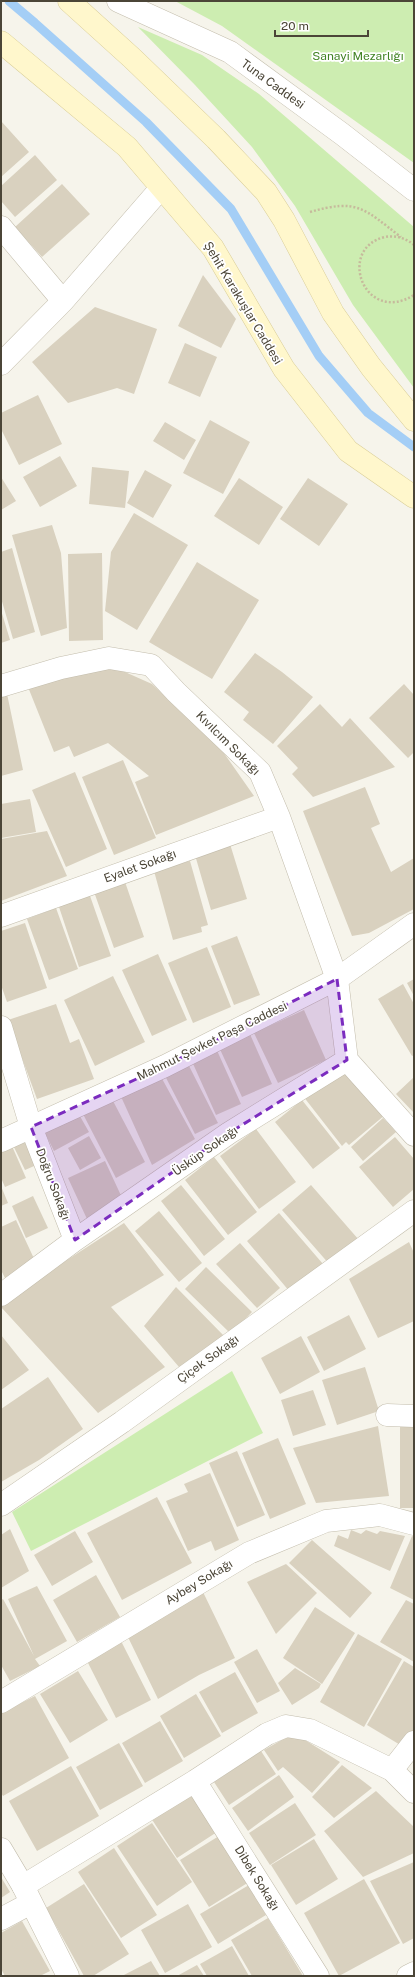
<svg xmlns="http://www.w3.org/2000/svg" width="415" height="1977" font-family="'Public Sans',sans-serif">
	<style>
		.green { fill: #cdedb1 }
		.lines { fill: none; stroke-linecap: round; stroke-linejoin: round }
		.stream { stroke: #a4cef6; stroke-width: 9 }
		.building { fill: #d9d1bf }
		.minor-casing { stroke: #c3bdac; stroke-width: 23 }
		.tertiary-casing { stroke: #c3bdac; stroke-width: 23 }
		.secondary-casing { stroke: #d9cd97; stroke-width: 23 }
		.path { stroke: #c6ba9c; stroke-width: 2.5; stroke-dasharray: 2 2; stroke-linecap: butt }
		.minor { stroke: #fff; stroke-width: 22 }
		.tertiary { stroke: #fff; stroke-width: 22 }
		.secondary { stroke: #fff7cc; stroke-width: 22 }
		.marked { fill: #7b2cbf; fill-opacity: 0.2; stroke: #7b2cbf; stroke-width: 3; stroke-dasharray: 8 5; stroke-linejoin: round }
		.labels { text-anchor: middle; dominant-baseline: central; stroke-width: 3.5; stroke-linejoin: round; paint-order: stroke }
		.park-label { font-size: 12px; fill: #418325; stroke: #fff }
		.street-label { font-size: 12px; fill: #4b4537; stroke: #fff }
	</style>
	<rect width="100%" height="100%" fill="#f6f4eb"/>
	<path class="green" d="M175,1H414V163L222,26Z
		M138,27L202,55L259,94L414,227V388L353,305L295,206L252,147L195,85Z
		M232,1371L263,1433L31,1551L12,1512Z"/>
	<g class="lines">
		<path class="stream" d="M9,1L35,23L146,122L231,209L319,356L368,413L414,447"/>
	</g>
	<path class="building" d="M1,121L29,152L1,177Z
		M35,155L57,180L15,217L1,201V186Z
		M62,184L90,214L42,257L15,227Z
		M203,275L236,319L221,348L178,326Z
		M95,307L157,329L134,394L117,388L68,403L32,362Z
		M185,343L217,357L200,397L168,383Z
		M38,395L62,444L19,465L1,429V413Z
		M210,420L250,442L223,494L183,473Z
		M165,422L196,440L184,460L153,441Z
		M60,456L77,486L40,507L23,477Z
		M92,467L129,471L125,508L89,504Z
		M145,470L172,485L153,518L127,503Z
		M1,477L16,501L1,510Z
		M239,478L283,507L259,545L214,516Z
		M308,478L348,504L319,546L280,519Z
		M134,513L188,545L137,630L105,611L111,552Z
		M52,525L61,553L67,628L41,636L12,535Z
		M12,548L35,632L13,639L1,598V552Z
		M102,553L103,640L69,641L68,554Z
		M197,562L259,600L212,679L149,642Z
		M1,610L10,640L1,643Z
		M255,653L282,672L313,697L273,744L243,720L249,712L224,692Z
		M107,664L152,684L219,746L254,796L156,835L135,782L149,776L108,743L74,757L69,746L54,752L28,687Z
		M404,684L414,695V752L408,758L369,718Z
		M6,689L23,770L1,776V691Z
		M320,704L342,727L350,718L395,767L313,797L292,774L298,768L277,746Z
		M123,760L156,838L114,855L82,777Z
		M75,772L107,849L66,867L32,790Z
		M365,787L380,824L371,828L391,872L414,858V909L369,933L352,936L303,811Z
		M30,799L36,832L1,838V804Z
		M47,831L67,876L1,901V839Z
		M230,844L247,899L211,910L195,855Z
		M190,861L208,925L201,927L202,932L173,940L154,871Z
		M124,879L144,937L114,948L93,889Z
		M89,893L111,956L79,967L58,904Z
		M56,908L78,969L49,980L27,919Z
		M25,923L47,988L7,1002L1,985V931Z
		M237,936L260,995L234,1005L211,946Z
		M207,947L231,1007L193,1023L168,963Z
		M158,954L187,1020L152,1036L122,970Z
		M113,976L145,1042L95,1066L64,1000Z
		M414,979V996L407,983Z
		M403,984L414,1004V1055L412,1056L378,999Z
		M56,1004L70,1043L79,1039L94,1079L37,1099L8,1020Z
		M304,1010L326,1060L278,1083L254,1033Z
		M249,1032L272,1084L242,1097L218,1045Z
		M215,1046L241,1104L216,1115L190,1057Z
		M186,1060L218,1123L195,1134L163,1072Z
		M333,1074H352L385,1115L349,1145L346,1142L342,1146L303,1096Z
		M160,1075L195,1139L152,1165L118,1090Z
		M414,1077V1113L396,1094Z
		M112,1099L145,1162L116,1178L83,1114Z
		M302,1100L340,1148L313,1169L275,1122Z
		M77,1111L89,1132L54,1151L43,1129Z
		M383,1118L396,1132L363,1161L351,1147Z
		M256,1129L296,1182L259,1209L220,1156Z
		M28,1136L41,1163L25,1170L12,1143Z
		M89,1136L101,1158L80,1170L68,1148Z
		M395,1137L414,1159V1189L393,1207L359,1167Z
		M12,1146L26,1178L5,1187L1,1178V1150Z
		M214,1157L257,1212L228,1235L185,1180Z
		M105,1161L124,1202L87,1219L68,1178Z
		M181,1185L225,1239L204,1256L161,1201Z
		M311,1185L359,1240L330,1265L282,1210Z
		M1,1186L8,1203L1,1206Z
		M33,1196L48,1228L26,1238L12,1206Z
		M159,1211L202,1263L179,1282L135,1231Z
		M279,1213L323,1264L290,1292L247,1241Z
		M16,1220L37,1265L6,1280L1,1270V1227Z
		M124,1223L164,1275L111,1307L165,1367L98,1413L1,1307V1303Z
		M409,1242L414,1253V1321L378,1338L349,1279Z
		M240,1243L280,1288L257,1308L216,1264Z
		M206,1267L252,1312L231,1334L185,1289Z
		M176,1287L226,1338L179,1367L144,1326Z
		M349,1315L366,1349L324,1371L307,1337Z
		M1,1335L29,1370L1,1390Z
		M301,1336L320,1372L280,1394L261,1358Z
		M365,1367L379,1411L337,1425L322,1380Z
		M48,1377L83,1429L39,1460L1,1482V1409Z
		M313,1390L326,1425L293,1436L281,1400Z
		M400,1425H414V1508H400Z
		M378,1426L389,1496L316,1503L293,1448Z
		M278,1438L306,1504L270,1519L242,1453Z
		M237,1451L265,1515L237,1527L209,1463Z
		M210,1473L239,1540L215,1551L211,1541L188,1551L166,1501L188,1492L184,1484Z
		M157,1497L192,1563L122,1600L87,1533Z
		M10,1529L29,1571L1,1588V1535Z
		M351,1530L361,1534L366,1530L377,1534L380,1531L405,1536L390,1571L334,1546L338,1535L348,1539Z
		M75,1531L93,1562L52,1586L34,1555Z
		M412,1536L414,1537V1600L390,1588Z
		M312,1540L372,1593L350,1618L289,1563Z
		M286,1564L317,1593L276,1634L247,1582Z
		M96,1575L120,1617L77,1642L53,1600Z
		M37,1586L67,1641L35,1659L40,1666L10,1681L1,1665V1600L3,1599L34,1656L8,1599Z
		M203,1592L235,1658L199,1675L158,1699L126,1633Z
		M406,1600L414,1604V1662L380,1642Z
		M315,1607L355,1633L322,1684L283,1658Z
		M358,1634L402,1659L364,1727L320,1702Z
		M121,1641L151,1700L116,1718L86,1659Z
		M257,1649L280,1691L257,1703L234,1662Z
		M404,1661L414,1667V1732L402,1746L367,1725Z
		M295,1668L321,1684L319,1688L292,1705L278,1683Z
		M78,1671L108,1720L70,1743L40,1694Z
		M235,1672L258,1713L222,1733L199,1692Z
		M196,1694L221,1736L184,1758L160,1716Z
		M35,1696L69,1758L3,1796L1,1793V1713Z
		M160,1721L183,1761L145,1783L122,1743Z
		M294,1733L340,1762L312,1793L283,1767L278,1771L264,1750Z
		M119,1743L143,1786L100,1810L76,1767Z
		M261,1751L276,1774L229,1805L214,1782Z
		M342,1765L372,1788L334,1818L312,1797Z
		M71,1766L99,1816L37,1851L9,1801Z
		M279,1775L294,1797L248,1831L232,1808Z
		M376,1791L414,1827V1853L363,1877L324,1831Z
		M191,1792L217,1832L177,1858L151,1818Z
		M295,1803L316,1835L270,1865L249,1833Z
		M152,1823L192,1882L157,1906L117,1846Z
		M219,1836L249,1882L209,1907L180,1860Z
		M314,1839L338,1879L296,1905L271,1865Z
		M114,1848L157,1915L121,1938L78,1872Z
		M414,1862V1938L403,1944L370,1881Z
		M1,1877L10,1892L1,1898Z
		M364,1879L400,1943L339,1976L304,1913Z
		M84,1884L129,1954L93,1976H84L46,1908Z
		M249,1885L266,1915L218,1944L200,1914Z
		M188,1904L212,1947L165,1973L141,1930Z
		M268,1918L303,1976H252L231,1940Z
		M22,1921L50,1971L40,1976H5L1,1969V1933Z
		M232,1946L249,1976H207L200,1964Z
		M151,1961L160,1976H122Z
		M197,1965L204,1976H177Z"/>
	<g class="lines">
		<defs>
			<path id="minor" d="M1,227L63,301
				M1,364L63,301L161,188
				M1,686L61,668L109,658L151,665L176,692L260,772L279,817L337,979L347,1060L229,1133L75,1240L1,1295
				M1,916L279,817
				M1,1027L31,1127L75,1240
				M347,1060L414,1135
				M387,1415L414,1416
				M1,1505L122,1422L414,1211
				M1,1702L249,1553L326,1521L380,1515L414,1524
				M392,1770L414,1742
				M195,1781L318,1976
				M23,1886L195,1781L267,1734L286,1726L310,1730L392,1770L414,1792
				M1,1919L31,1903
				M408,1976L414,1973"/>
			<path id="tertiary" d="M118,1L230,52L342,134L414,190
				M1,1141L165,1066L337,979L414,924
				M1,1849L23,1886L68,1976"/>
			<path id="secondary" d="M69,1L132,58L216,139L266,192L284,220L333,313L371,367L414,420
				M1,42L127,147L213,248L284,369L348,451L414,497"/>
		</defs>
		<use href="#minor" class="minor-casing"/>
		<use href="#tertiary" class="tertiary-casing"/>
		<use href="#secondary" class="secondary-casing"/>
		<path class="path" d="M310,212C358,198 364,209 401,237
			M414,245C406,238 395,235 385,237C336,248 364,326 414,295"/>
		<use href="#minor" class="minor"/>
		<use href="#tertiary" class="tertiary"/>
		<use href="#secondary" class="secondary"/>
	</g>
	<path class="marked" d="M337,979L347,1060L229,1133L75,1240L31,1127L165,1066Z"/>
	<g class="labels">
		<g class="park-label">
			<text x="358" y="56">Sanayi Mezarlığı</text>
		</g>
		<g class="street-label">
			<text transform="translate(273 84) rotate(36)">Tuna Caddesi</text>
			<text transform="translate(243 303) rotate(59)">Şehit Karakuşlar Caddesi</text>
			<text transform="translate(228 743) rotate(45)">Kıvılcım Sokağı</text>
			<text transform="translate(140 866) rotate(-20)">Eyalet Sokağı</text>
			<text transform="translate(212 1041) rotate(-26)">Mahmut Şevket Paşa Caddesi</text>
			<text transform="translate(205 1151) rotate(-35)">Üsküp Sokağı</text>
			<text transform="translate(53 1184) rotate(69)">Doğru Sokağı</text>
			<text transform="translate(208 1359) rotate(-36)">Çiçek Sokağı</text>
			<text transform="translate(199 1582) rotate(-31)">Aybey Sokağı</text>
			<text transform="translate(257 1878) rotate(58)">Dibek Sokağı</text>
		</g>
	</g>
	<rect width="415" height="1977" fill="none" stroke="#4b4537" stroke-width="4"/>
	<path d="M275 30v6h93v-6" fill="none" stroke="#4b4537" stroke-width="2"/>
	<text x="281" y="30" font-size="12" fill="#4b4537" stroke="#ffffff" stroke-width="3" paint-order="stroke">20 m</text>
</svg>
